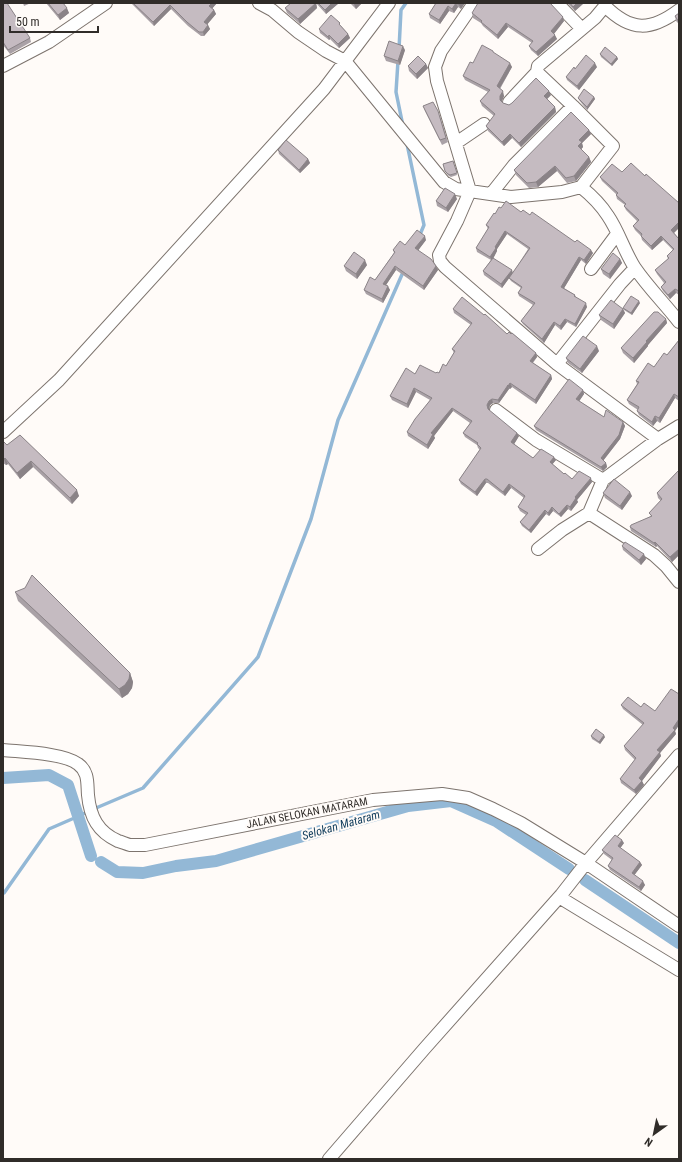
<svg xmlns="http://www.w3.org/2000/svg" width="682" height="1162" font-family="'Roboto Condensed',sans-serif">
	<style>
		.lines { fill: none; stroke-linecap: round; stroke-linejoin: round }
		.stream { stroke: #93b8d6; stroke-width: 3.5 }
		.canal { stroke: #93b8d6; stroke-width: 12 }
		.minor-casing { stroke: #7d746e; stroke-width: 14 }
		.minor { stroke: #fff; stroke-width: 12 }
		.wall { fill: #a9a1a6; fill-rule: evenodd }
		.shaded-wall { fill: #8a8387 }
		.building { fill: #c5bbc1; stroke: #8a8387 }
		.labels { text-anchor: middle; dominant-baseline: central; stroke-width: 4; stroke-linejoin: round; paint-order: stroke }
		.street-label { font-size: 11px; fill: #302c29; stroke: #fffbf8 }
		.water-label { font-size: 12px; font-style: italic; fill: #113d5c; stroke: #fffbf8 }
	</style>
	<rect width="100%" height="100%" fill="#fffbf8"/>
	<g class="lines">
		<path class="stream" d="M399,49L401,10L406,3
			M398,61L396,92L403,126
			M407,144L424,225L419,237
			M96,808L143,788L258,657L311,519L338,420L404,270
			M83,814L85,813
			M3,893H4L49,829L72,819"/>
		<path class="canal" d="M3,778L49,775L68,785L91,856
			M101,862L117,872L143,873L176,866L216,861L408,806L451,801L496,821L569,869
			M585,880L679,943"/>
		<defs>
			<path id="minor" d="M259,3L272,10L298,32L326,51L345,61L444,182L456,189L511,197L562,192L581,187L613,146L573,106L537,72L538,66L595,18L605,6C631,32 651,31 679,10
				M474,3L441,51L435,67L437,81L470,191L457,221L439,255L440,261L445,267L557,364L658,439
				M557,3L582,29
				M3,66L49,42L106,3
				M509,102L537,72
				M456,143L484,124
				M581,187C591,195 601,205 608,216C619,232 624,251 635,268C648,287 665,304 679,322
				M491,194L514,165L573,106
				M591,269L617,234
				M557,364L620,284L635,268
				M496,410L536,440L603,480
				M679,426L658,439L603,480L589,513L654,555L666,566L679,582
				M3,432L59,380L324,89L389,3
				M538,549L562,530L589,513
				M3,750C22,752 64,753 78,764C89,772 87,783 88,795C90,817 98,832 118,841C122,842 126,844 130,845C135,845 140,845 145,845L373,800L442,794L468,798L493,809L521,823L586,863L679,926
				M559,897L679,970
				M329,1159L425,1048L561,895L586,863L679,755"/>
		</defs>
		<use href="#minor" class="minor-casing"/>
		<use href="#minor" class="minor"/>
	</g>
	<path class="wall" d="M3,3L30,38L31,42L10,54L3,45Z
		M23,3H31L24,6Z
		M46,3H63L69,13L60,20Z
		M131,3H217L212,8L214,10L216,14L207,24L210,29L204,36H201L188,26L171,9L154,26Z
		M316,3H339L326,14Z
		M316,3L317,8L300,24L287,13L285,8Z
		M350,3H362L356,9Z
		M436,3H465L461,9L458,7L454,13L449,11L440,24L430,18L429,14Z
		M567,3H584L575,11Z
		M472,13L564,21L554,34L557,39L538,56L531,50L529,46L532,43L508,27L498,39L483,26L481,23L473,18Z
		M679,13V24L676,21L675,16Z
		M341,26L348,34L350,38L339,48L330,39L329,40L320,33L319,29Z
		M405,50L400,65L386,61L384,56Z
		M494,53L512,67L500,89L504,96L502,101L503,103L509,105L551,95L547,99L555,107L556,112L521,147L512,138L504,146L488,131L486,126L494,116L482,106L480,101L488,92L465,80L463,76L473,63Z
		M600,54L617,57L618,59L612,66L601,57Z
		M426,64L428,68L417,79L409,71L408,66Z
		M597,67L579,90L567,80L566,77L575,69Z
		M594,97L595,99L587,110L579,100L578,98Z
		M423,106L440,116L448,142L442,145L425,111Z
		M589,130L591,134L582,143L583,147L581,149L589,157L591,162L576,181L567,183L557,171L538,187L529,188L516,175L514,170Z
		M278,150L308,159L310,163L300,173L279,154Z
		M453,161L457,175L451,177L449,176L446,173L443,164Z
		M600,177L674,233L679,239V295L676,293L670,299L663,291L661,287L664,283L657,274L655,270L668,259L667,256L673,250L663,240L652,250L642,240L641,236L635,230L633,226L637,221L626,210L624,206L625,205L617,199L616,195V194L602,181Z
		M457,199L448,212L437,206L436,201Z
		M501,208L521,212L530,215L593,253L586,264L581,260L564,288L575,295L576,297L587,307L576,327L567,322L561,330L555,325L544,343L523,324L521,321L533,305L519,296L518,293L521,288L511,281L509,278L502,288L484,275L483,271L491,260L477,252L476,248L488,229L486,225L495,214ZM507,234L528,249L513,273L493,258L497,251V249Z
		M426,240L418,250L436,266L438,270L424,290L396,270L386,285L390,290L383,303L366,294L364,290L375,280L394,253L393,250L405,245Z
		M620,259L622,263L610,279L603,274L601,269Z
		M367,265L357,279L346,271L344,266Z
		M640,303L632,315L624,310L623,308Z
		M453,309L507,334L536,353L537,357L533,363L551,375L552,379L536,404L512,387L510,389H509L499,403H493L490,405L489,409V410L519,436L514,444L533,458L556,460L552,464L564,474L572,479L592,482L577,500L578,502L571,511L568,509L561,517L553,511L549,516L546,514L531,533L522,526L520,522L526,515L520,511L518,507L524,498L511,488L505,496L488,483H486L477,496L461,484L459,480L480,450L478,448L477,445L465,437L463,433L470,423L453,411L434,436L435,438L428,449L408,436L407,432L430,400L416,392L408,408L392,400L390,396L415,374L439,373L446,366L454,353L452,349L471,325L454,313Z
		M623,309L625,313L614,329L601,320L599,315Z
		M666,319L667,323L648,345V346L634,363L623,353L621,348Z
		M679,340V401L675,398L660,423L657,421L653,426L639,415L637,411L638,410L629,404L627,400L637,384L636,381L654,367L667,355Z
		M599,351L582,373L568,363L566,358Z
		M583,390L584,394L579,401L604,417L623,422L625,426L620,439L603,461L606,463L607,467L603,471L536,430L534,426Z
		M20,435L79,496L72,504L33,467L20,479L8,464L6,465L3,463V441L7,445Z
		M679,470V555L672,562L657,546L656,547L631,531L630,527L651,516L649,513L661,501L658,498L657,493Z
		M603,493L632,496L622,510L605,498Z
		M622,546L646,559L641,565L623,550Z
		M15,592L130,673L133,682L132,688L128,694L122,698L18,601Z
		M679,694V725L675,731L676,734L660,753L661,756L642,781L644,785L636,794L621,783L620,779L635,760L625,750L624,746L643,725L623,709L621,705L641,707L655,711Z
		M591,736L605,737L600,744L592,739Z
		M624,843L620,848L640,862L642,865L634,875L645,885L641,891L610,870L608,866L612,860L604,854L602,850Z"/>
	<path class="shaded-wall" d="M212,3H217L211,10L209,6Z
		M316,3L317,8L300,24L298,19Z
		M332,3H339L326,14L325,10Z
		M356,3H362L356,9L354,4Z
		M456,3L458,7L454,13L452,9Z
		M461,3H465L461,9L459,5Z
		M577,3H584L575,11L573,7Z
		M170,5L171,9L154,26L153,22Z
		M448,6L449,11L440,24L439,20Z
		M67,8L69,13L60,20L58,15Z
		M214,10L216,14L206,26L204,22Z
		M563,17L564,21L553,35L551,31Z
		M506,23L508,27L498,39L497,35Z
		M208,25L210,29L204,36L203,32Z
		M348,34L350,38L339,48L338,44Z
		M329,35L330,39L329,40L328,37Z
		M555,35L557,39L538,56L536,52Z
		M403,46L405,50L400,65L398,61Z
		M617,57L618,59L612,66L611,64Z
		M510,63L512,67L498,91L497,86Z
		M595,63L597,67L579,90L577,86Z
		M426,64L428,68L417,79L416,74Z
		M503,91L504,96L502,101V105L500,100V96Z
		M549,91L551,95L546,100L544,96Z
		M594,97L595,99L587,110V107Z
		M555,107L556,112L521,147L519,143Z
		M589,130L591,134L582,143L583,147L580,151L578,146L579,140Z
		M510,134L512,138L504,146L502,142Z
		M589,157L591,162L576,181L574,176Z
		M308,159L310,163L300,173L299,170Z
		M555,166L557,171L538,187L536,182Z
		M455,194L457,199L448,212L446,208Z
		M679,222V228L673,234L671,230Z
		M505,231L507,234L497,249V251L492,261L490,257L495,247Z
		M425,236L426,240L417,252L415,248Z
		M661,236L663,240L652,250L651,246Z
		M591,250L593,253L586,264L584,260Z
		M579,257L581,260L563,290L561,287Z
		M620,259L622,263L610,279L609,274Z
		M365,260L367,265L357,279L356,274Z
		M395,266L396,270L384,288L383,284Z
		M436,266L438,270L424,290L423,286Z
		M512,270L513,273L502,288L501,284Z
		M388,286L390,290L383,303L382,299Z
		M675,289L676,293L670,299L668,295Z
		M639,301L640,303L632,315L631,313Z
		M586,303L587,307L576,327L575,324Z
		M623,309L625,313L614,329L613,324Z
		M565,319L567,322L561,330L560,326Z
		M666,319L667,323L648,345V346L634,363L633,358L646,341Z
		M554,322L555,325L544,343L542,339Z
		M597,346L599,351L582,373L580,369Z
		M536,353L537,357L531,364L530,361Z
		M551,375L552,379L536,404L535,400Z
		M510,383L512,387L510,389L508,386Z
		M508,385L509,389L499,403L498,400Z
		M414,388L416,392L408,408L407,404Z
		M583,390L584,394L578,403L576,399Z
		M674,394L675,398L660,423L659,418Z
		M492,399L493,403L490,405L489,409V413L487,405L489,401Z
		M452,408L453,411L434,436L435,438L428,449L427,445L431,433Z
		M655,416L657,421L653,426L652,422Z
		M623,422L625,426L620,439L602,462L601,458Z
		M517,433L519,436L513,446L511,442Z
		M554,457L556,460L551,466L550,462Z
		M5,458L8,464L6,465L4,459Z
		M31,461L33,467L20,479L17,473Z
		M606,463L607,467L603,471L601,467Z
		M591,478L592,482L577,500L578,502L571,511L570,507L575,497Z
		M485,479L486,483L477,496L475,492Z
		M509,484L511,488L505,496L503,492Z
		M77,490L79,496L72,504L70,498Z
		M630,492L632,496L622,510L620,506Z
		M567,505L568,509L561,517L559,514Z
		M552,507L553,511L549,516L548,513Z
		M545,510L546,514L531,533L529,530Z
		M655,542L657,546L656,547L654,543Z
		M679,549V555L672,562L670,557Z
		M644,554L646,559L641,565L639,560Z
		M130,673L133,682L132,688L128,694L122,698L119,689Z
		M679,719V725L675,731L676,734L660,753L661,756L642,781L644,785L636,794L634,790L639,778L657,750Z
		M604,735L605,737L600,744L599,742Z
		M622,840L624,843L619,850L618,846Z
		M640,862L642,865L633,877L632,873Z
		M643,881L645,885L641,891L639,887Z"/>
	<path class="building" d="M3,3H7L30,38L8,50L3,42Z
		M48,3H63L67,8L58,15Z
		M133,3H212L209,6L214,10L204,22L208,25L203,32H199L187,22L170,5L153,22Z
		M291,3H316L298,19L285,8Z
		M318,3H332L325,10Z
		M436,3H461L459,5L456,3L452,9L448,6L439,20L429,14Z
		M478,3H550L563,17L551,31L555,35L536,52L529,46L533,41L506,23L497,35L481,22L482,21L472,13Z
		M570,3H577L573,7Z
		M679,13V22L675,16Z
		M331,15L340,23L339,24L348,34L338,44L329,35L328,37L319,29Z
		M389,41L403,46L398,61L384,56Z
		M482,45L493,51V52L510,63L497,86L503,91L500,96V100L503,103L509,105L512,103L536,78L549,91L544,96L555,107L519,143L510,134L502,142L486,126L495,114L480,101L490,90L463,76L470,62L473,63Z
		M605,47L617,57L611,64L600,54Z
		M586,55L595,63L577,86L566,77L574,67L575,69Z
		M418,56L426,64L416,74L408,66Z
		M584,89L594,97L587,107L578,98Z
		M433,102L438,111L446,138L440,140L423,106Z
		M571,112L589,130L579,140L582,142L578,146L589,157L574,176L566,178L555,166L536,182L527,183L514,170Z
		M286,140L308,159L299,170L278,150Z
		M453,161L457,173L450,175L448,174L445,171L443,164Z
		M631,163L645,176L646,174L679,203V222L671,230L679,239V291L675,289L668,295L661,287L666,282L655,270L669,258L667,256L674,249L661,236L651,246L641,236L642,234L633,226L639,220L624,206L626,204L616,195L618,193L600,177L612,164L622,172Z
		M445,188L455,194L446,208L436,201Z
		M506,201L521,212L523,210L530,215L532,212L575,242L577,240L591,250L584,260L579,257L561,287L575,295L574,296L586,303L575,324L565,319L560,326L554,322L542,339L521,321L535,303L518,293L522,287L509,278L530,248L505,231L495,247L496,248L490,257L476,248L489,227L486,225L494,213L495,214L499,207L501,208Z
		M417,230L425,236L415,248L431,259L436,266L423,286L395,266L383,284L388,286L382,299L364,290L370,277L375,280L395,252L393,250L400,241L405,245Z
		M354,252L365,260L356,274L344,266Z
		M613,253L620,259L609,274L601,269Z
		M493,258L512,270L501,284L483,271Z
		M631,296L639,301L631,313L623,308Z
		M462,297L484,315L485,314L507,334L509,332L511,334L512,333L536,353L530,361L551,375L535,400L510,383L508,386V385L498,400L492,399L489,401L487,405L488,409L517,433L511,442L533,458L541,449L554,457L550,462L564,474L565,473L572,479L579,471L591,478L575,497L576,498L570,507L567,505L559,514L552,507L548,513L545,510L529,530L520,522L528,513L518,507L525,496L509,484L503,492L487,479H485L475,492L459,480L481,448L477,444L478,443L463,433L472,421L452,408L431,433L433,434L427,445L407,432L415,419L432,398L414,388L407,404L390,396L406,368L415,374L420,365L436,373L437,372L439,373L443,364L446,366L455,351L452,349L472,323L453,309Z
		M611,300L623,309L613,324L599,315Z
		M654,312H658L666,319L646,341L647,342L633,358L621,348Z
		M583,336L597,346L580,369L566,358Z
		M679,340V397L674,394L659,418L655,416L652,422L637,411L639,407L627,400L639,382L636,381L648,363L654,367L664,353L667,355Z
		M569,379L583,390L576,399L604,417L606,410L623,422L619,435L601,458L606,463L601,467L534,426Z
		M20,435L77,490L70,498L31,461L17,473L5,458L4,459H3V441L7,445Z
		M679,470V549L670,557L655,542L654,543L630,527L631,525L652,516L649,513L662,499L657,493Z
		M614,479L630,492L620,506L603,493Z
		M625,542L644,554L639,560L622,546Z
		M32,575L130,673L129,679L125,685L119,689L15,592L25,588Z
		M671,689L679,694V719L673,728L675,730L657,750L660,752L639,778L642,781L634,790L620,779L636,758L624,746L644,723L621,705L628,697L641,707L644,703L655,711Z
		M596,729L604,735L599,742L591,736Z
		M615,835L622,840L618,846L640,862L632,873L643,881L639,887L608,866L613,858L602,850Z"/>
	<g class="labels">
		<g class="street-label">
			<text transform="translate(307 813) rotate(-11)">JALAN SELOKAN MATARAM</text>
		</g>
		<g class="water-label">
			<text transform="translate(341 825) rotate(-16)">Selokan Mataram</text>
		</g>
	</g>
	<rect width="682" height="1162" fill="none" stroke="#302c29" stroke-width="8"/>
	<g transform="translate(654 1134) rotate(213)" stroke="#fffbf8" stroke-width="3" paint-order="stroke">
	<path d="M0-3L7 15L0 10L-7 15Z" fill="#302c29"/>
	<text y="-6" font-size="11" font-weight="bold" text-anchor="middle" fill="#302c29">N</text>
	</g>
	<path d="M10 26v6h88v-6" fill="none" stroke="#302c29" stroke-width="2"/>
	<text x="16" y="26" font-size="12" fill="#302c29" stroke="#fffbf8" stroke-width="3" paint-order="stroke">50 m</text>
</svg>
